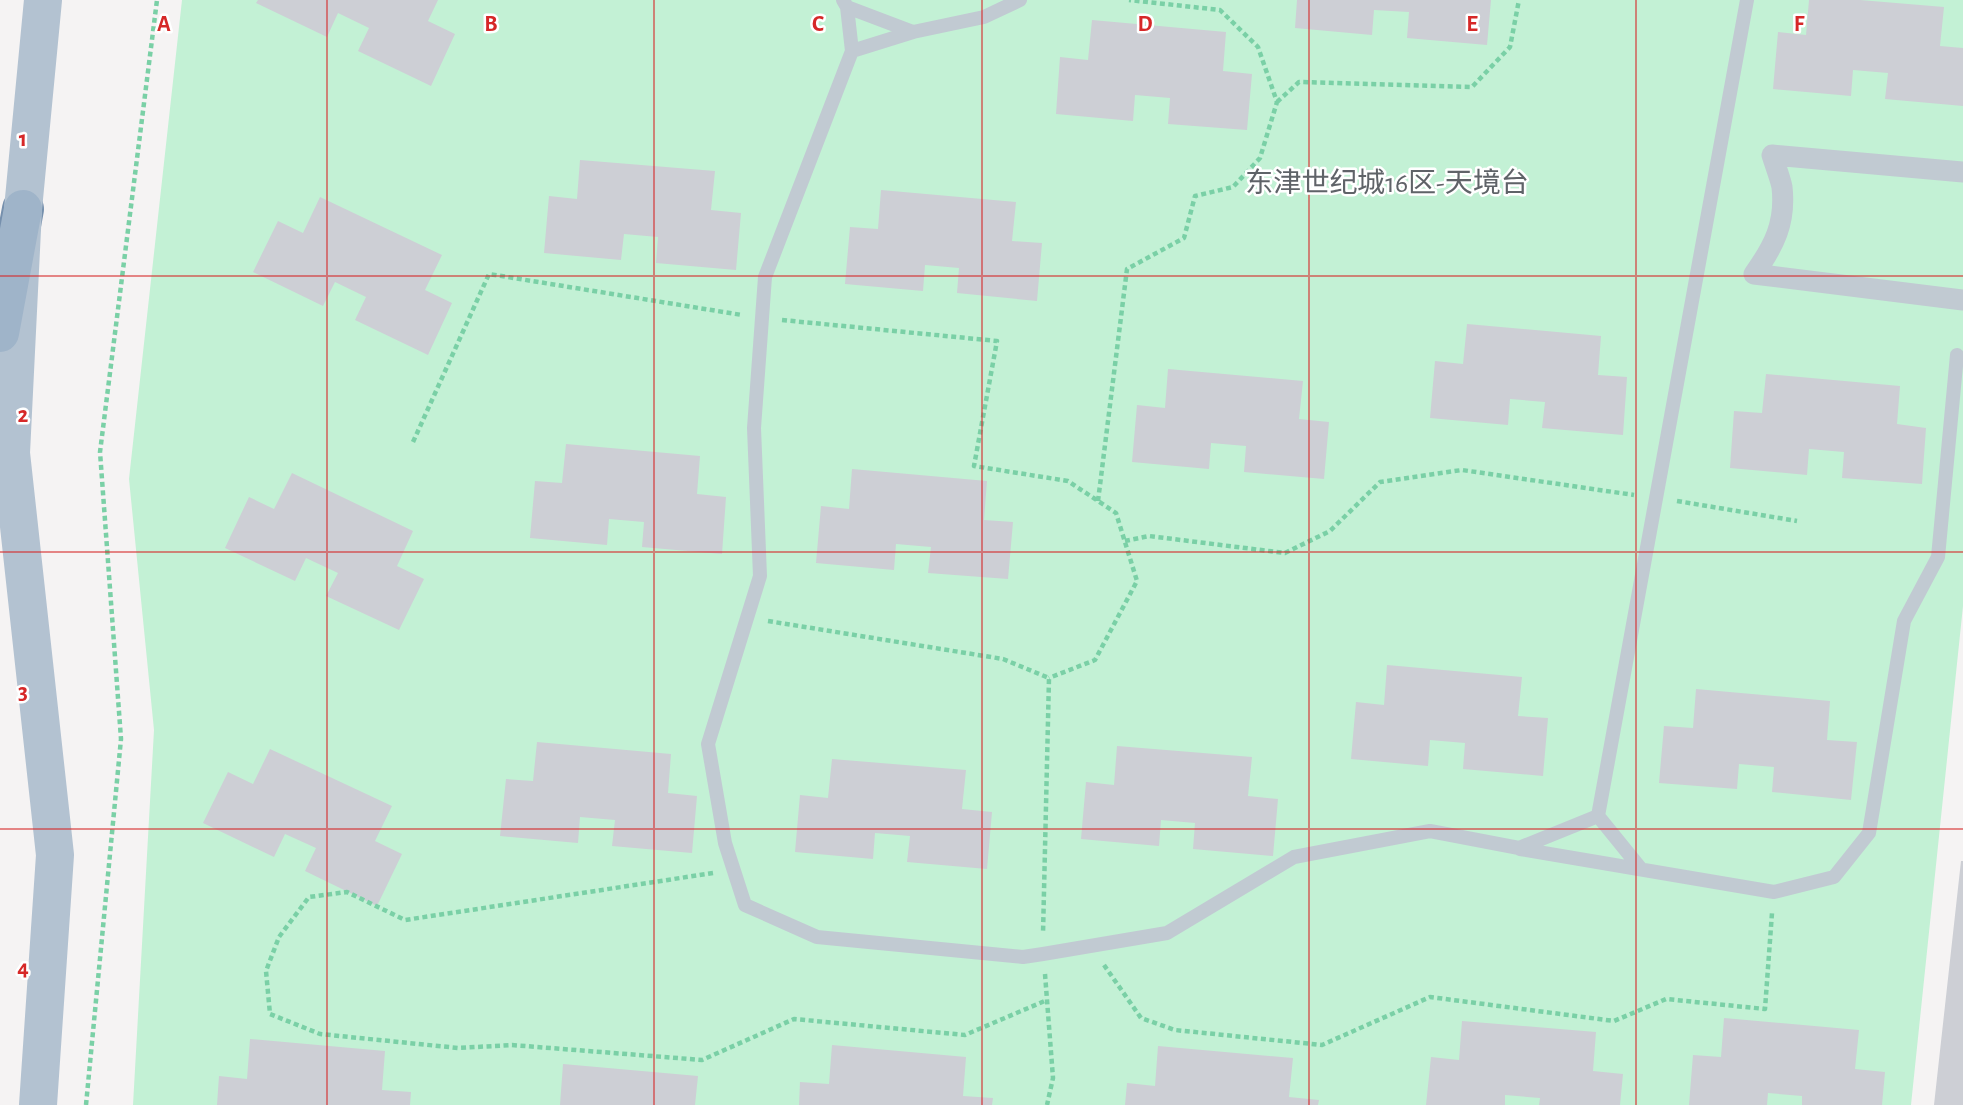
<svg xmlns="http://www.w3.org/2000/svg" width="1963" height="1105" font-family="'Alegreya Sans','Noto Sans SC',sans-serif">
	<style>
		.green { fill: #c3f1d5 }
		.building { fill: #cdcfd5 }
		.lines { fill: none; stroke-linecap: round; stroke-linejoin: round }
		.trunk-casing { stroke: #7690ad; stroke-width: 42 }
		.path { stroke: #7ad0a6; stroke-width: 4.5; stroke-dasharray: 5 3.5; stroke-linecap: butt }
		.service { stroke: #c1cad2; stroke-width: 14 }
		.pedestrian { stroke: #c1cad2; stroke-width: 21 }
		.primary { stroke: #b3c2d1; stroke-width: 38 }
		.trunk { stroke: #9fb4c9; stroke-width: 38 }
		.grid { fill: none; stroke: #d62828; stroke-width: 2; stroke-opacity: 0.55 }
		.labels { text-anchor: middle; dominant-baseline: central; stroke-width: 5; stroke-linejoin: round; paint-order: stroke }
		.neighbourhood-label { font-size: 28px; fill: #5f6368; stroke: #fff }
		.grid-label { font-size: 23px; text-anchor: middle; font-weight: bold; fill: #d62828; stroke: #fff; stroke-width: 5; stroke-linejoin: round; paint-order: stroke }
	</style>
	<rect width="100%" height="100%" fill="#f5f3f3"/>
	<path class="green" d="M182,0H1963V606L1911,1105H133L154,730L129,479Z"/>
	<path class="building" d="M258,0H438L428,21L455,34L431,86L358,51L369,28L338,13L327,37L256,3Z
		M1297,0H1491L1487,45L1407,38L1409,12L1374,10L1372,35L1295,28Z
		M1809,0H1860L1944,7L1940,46L1963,48V106L1885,99L1888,73L1853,70L1851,96L1773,89L1778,32L1806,35Z
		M1092,20L1226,32L1223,71L1252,74L1247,130L1168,124L1170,98L1135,95L1133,121L1056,114L1060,57L1088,60Z
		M580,160L715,171L711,210L741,213L736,270L656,263L658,237L624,234L621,260L544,253L549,196L577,199Z
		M881,190L1016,202L1012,241L1042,243L1037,301L957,293L959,268L925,265L923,291L845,284L850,227L878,229Z
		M320,197L442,255L425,290L452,303L428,355L355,320L366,297L335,282L323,306L253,272L278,221L303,233Z
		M1467,324L1601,336L1598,375L1627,377L1623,435L1542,428L1545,402L1510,399L1508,425L1430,418L1435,361L1463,364Z
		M1168,369L1303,381L1299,419L1329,422L1324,479L1244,472L1246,446L1211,443L1209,469L1132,462L1137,405L1165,408Z
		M1766,374L1900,386L1897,424L1926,428L1922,484L1842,478L1844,452L1809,449L1807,475L1730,468L1734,411L1762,413Z
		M566,444L700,456L697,494L726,497L722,554L642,547L644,522L609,519L607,545L530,538L535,481L562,483Z
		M852,469L987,481L984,520L1013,522L1008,579L928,573L931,547L896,544L894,570L816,563L821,506L849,509Z
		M292,473L413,531L397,566L424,579L399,630L326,596L338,573L306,558L295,581L225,548L249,497L274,509Z
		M1387,665L1522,677L1518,716L1548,718L1543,776L1463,769L1465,743L1430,740L1428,766L1351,759L1356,702L1384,705Z
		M1696,689L1830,701L1827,740L1857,742L1851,800L1772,792L1774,767L1739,764L1737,789L1659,783L1664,726L1693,728Z
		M537,742L671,754L668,793L697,796L692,853L612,846L615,820L580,817L578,843L500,836L506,779L533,781Z
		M1117,746L1252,757L1248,796L1278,799L1273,856L1193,849L1195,823L1161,820L1159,846L1081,839L1086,782L1114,785Z
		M270,749L392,806L375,841L402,854L377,906L305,871L316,848L285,834L274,857L203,823L228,772L253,784Z
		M832,759L966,770L962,809L992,812L987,869L907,862L910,836L875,833L873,859L795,852L800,795L828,798Z
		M1961,861H1963V1105H1934Z
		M1724,1018L1859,1030L1855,1069L1885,1072L1882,1105H1802V1096L1768,1093L1767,1105H1689L1693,1055L1721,1057Z
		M1462,1021L1596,1032L1593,1071L1623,1074L1620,1105H1539L1540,1098L1505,1095V1105H1426L1431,1057L1459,1060Z
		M250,1039L385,1051L382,1090L411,1092L410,1105H217L219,1076L247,1079Z
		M832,1045L966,1057L963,1096L993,1098L992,1105H799L800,1082L829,1084Z
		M1158,1046L1293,1058L1289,1097L1319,1100L1318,1105H1125L1127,1083L1155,1086Z
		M563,1064L698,1076L695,1105H560Z"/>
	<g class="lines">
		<defs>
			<path id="trunk" d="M0,333L23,209"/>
		</defs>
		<use href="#trunk" class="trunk-casing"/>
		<path class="path" d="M1277,102L1299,82L1472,87L1510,47L1519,0
			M782,320L997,341L974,466L1068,481L1116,513L1137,581L1095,660L1049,678
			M413,442L489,274L742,315
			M1098,501L1127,269L1184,238L1195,196L1233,187L1260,158L1277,102L1258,47L1220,10L1129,0
			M1677,501L1797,521
			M1125,541L1149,536L1285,553L1330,531L1380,482L1462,470L1634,495
			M768,621L1003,659L1049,678L1043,934
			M713,873L405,920L347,892L309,897L279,937L266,971L270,1014L320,1034L458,1048L512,1045L702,1060L794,1019L965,1035L1047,1000
			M1104,965L1141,1018L1175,1030L1322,1045L1430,997L1614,1021L1666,999L1765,1009L1772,913
			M1045,974L1053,1078L1047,1105
			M86,1105L121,739L100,452L157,0"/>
		<path class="service" d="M843,0L847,7L913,32
			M1020,0L984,17L913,32L852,51L765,277L754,428L760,576L708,744L725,843L745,905L817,937L1023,957L1043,954L1167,933L1294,857L1430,831L1519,848L1598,816L1747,0
			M847,7L852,51
			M1598,816L1641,869
			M1520,849L1774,892L1834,877L1869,833L1904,621L1938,557L1957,355"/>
		<path class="pedestrian" d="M1963,172L1772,155C1775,165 1780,177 1782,187C1786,223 1774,246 1754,274L1963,300"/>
		<path class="primary" d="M38,1105L55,855L11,453L23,209L43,0"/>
		<use href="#trunk" class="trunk"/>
	</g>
	<path class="grid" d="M327,0V1105M654,0V1105M982,0V1105M1309,0V1105M1636,0V1105M0,276H1963M0,552H1963M0,829H1963"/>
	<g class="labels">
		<g class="neighbourhood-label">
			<text x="1387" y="184">东津世纪城16区-天境台</text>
		</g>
	</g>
	<g class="grid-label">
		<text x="164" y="31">A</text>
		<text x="491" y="31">B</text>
		<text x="818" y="31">C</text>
		<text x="1145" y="31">D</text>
		<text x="1472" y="31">E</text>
		<text x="1799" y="31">F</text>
		<text x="23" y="146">1</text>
		<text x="23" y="422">2</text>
		<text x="23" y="699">3</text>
		<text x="23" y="975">4</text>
	</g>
</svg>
